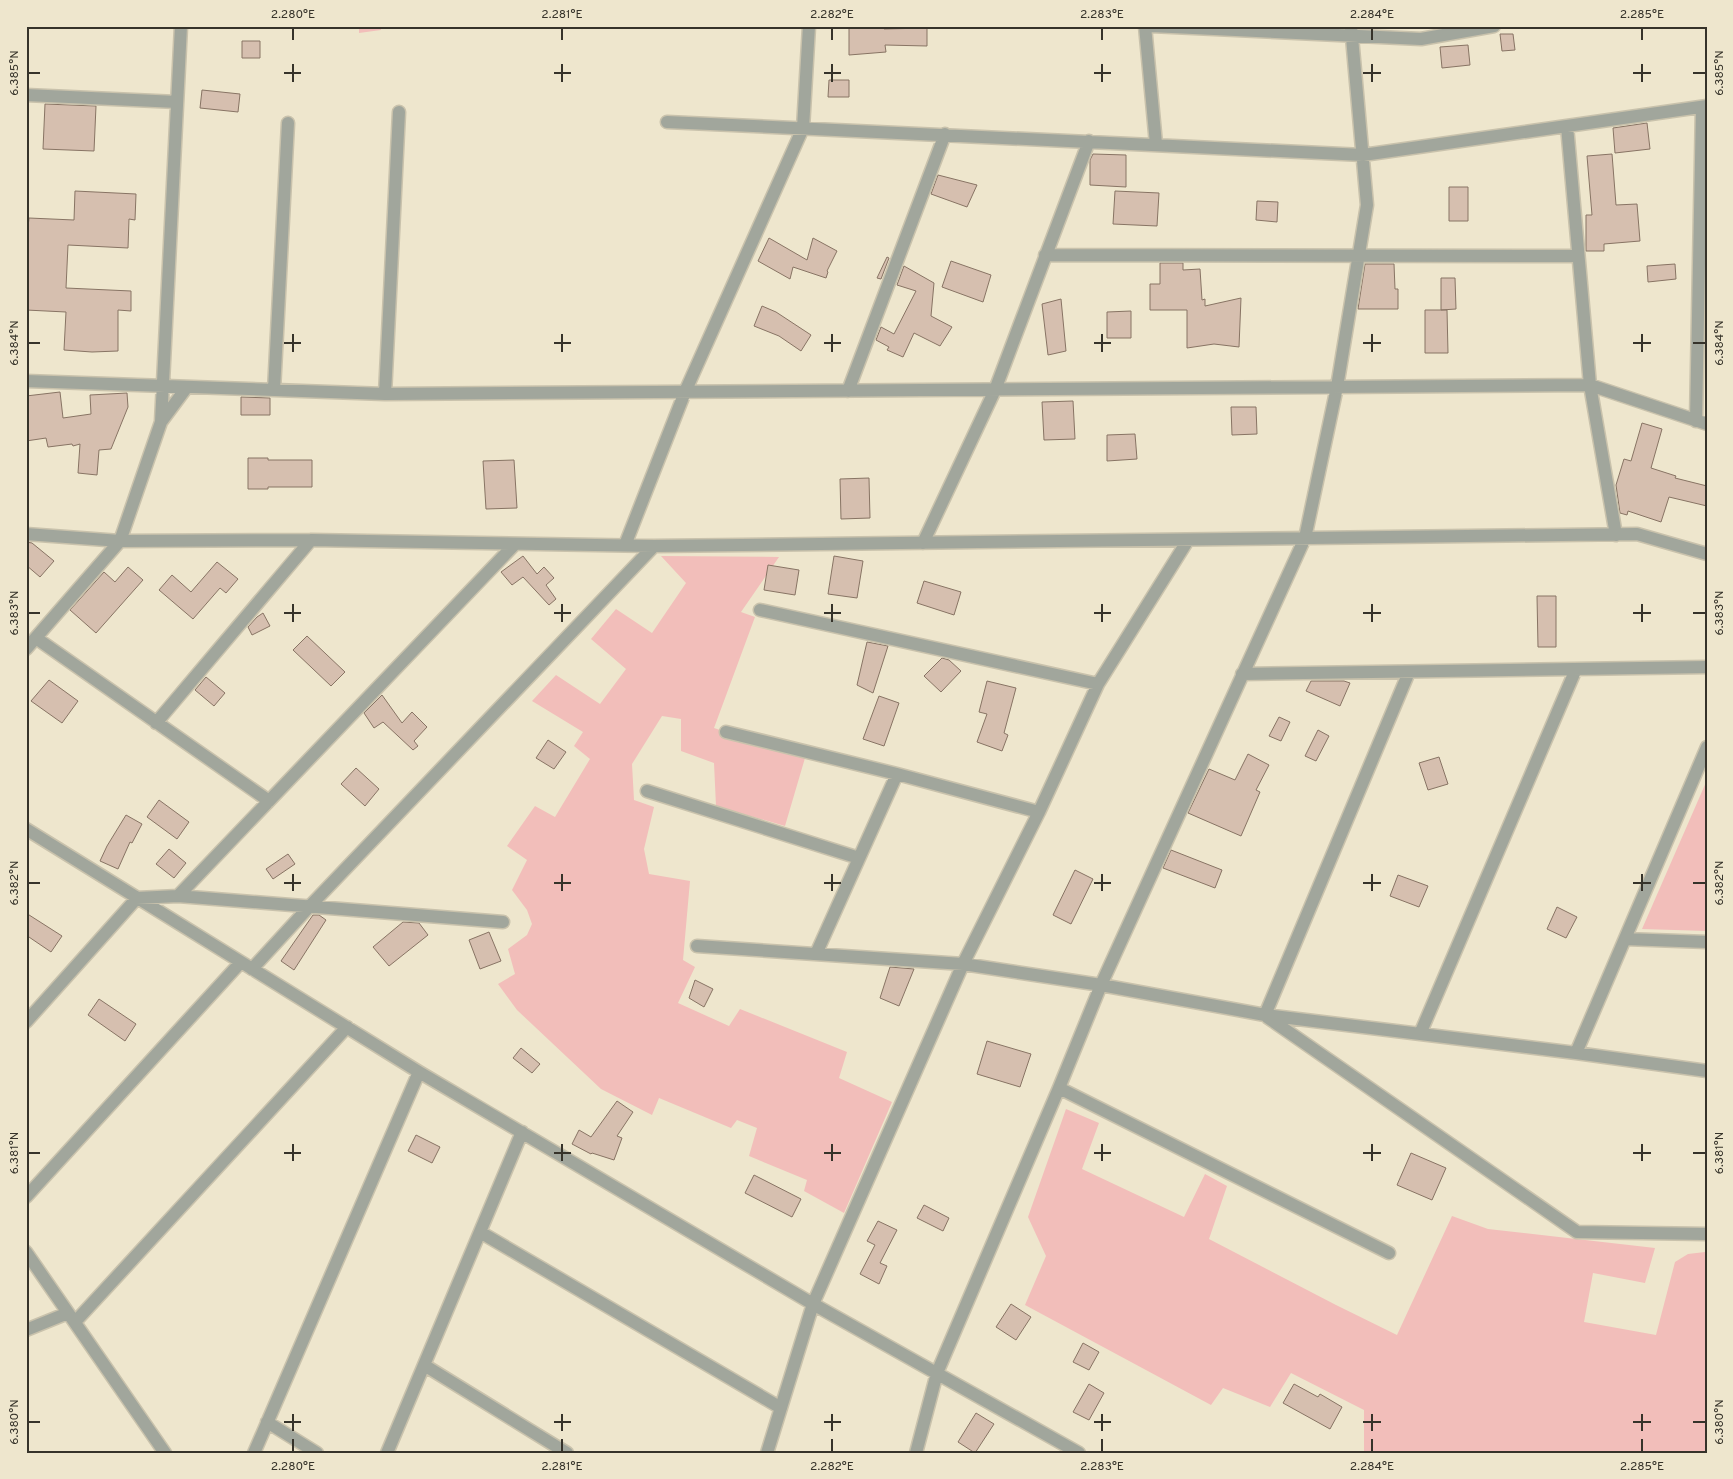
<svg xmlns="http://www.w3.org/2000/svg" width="1733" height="1479" font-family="Overpass,sans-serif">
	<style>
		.green { fill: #f2beba }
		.building { fill: #d6bfaf; stroke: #887464 }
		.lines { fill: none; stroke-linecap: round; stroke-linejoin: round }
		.street-casing { stroke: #c9c2ac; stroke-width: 15 }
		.street { stroke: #a1a69c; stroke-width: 12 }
		.ticks { fill: none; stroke: #36332a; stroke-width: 2 }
		.neatline { fill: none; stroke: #36332a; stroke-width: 2 }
		.ticks-label { font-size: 12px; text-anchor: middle; fill: #36332a }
	</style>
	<rect width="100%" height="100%" fill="#eee6cd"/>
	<path class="green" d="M359,26H381V30L359,33Z
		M661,556L779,557L741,612L755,617L714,728L805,758L785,826L716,806L714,763L681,751V719L662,716L632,764L634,800L654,807L644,849L649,874L690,881L683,960L695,967L678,1003L729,1026L740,1009L847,1052L839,1078L892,1102L844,1213L804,1191L807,1180L749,1156L757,1128L737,1120L731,1128L659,1098L652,1115L601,1089L517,1010L498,984L515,974L508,949L527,935L532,924L527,910L512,890L527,860L507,846L535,806L555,817L590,759L574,746L583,732L532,701L556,675L600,704L626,669L591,639L616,609L652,633L686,583Z
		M1707,780V931L1642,929Z
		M1066,1109L1099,1123L1082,1169L1184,1217L1205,1174L1227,1186L1209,1239L1336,1305L1397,1335L1452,1216L1488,1229L1655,1248L1645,1283L1593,1273L1584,1322L1656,1335L1675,1262L1688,1254L1705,1252L1707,1260V1453H1364V1410L1291,1373L1270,1407L1223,1388L1211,1405L1025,1305L1046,1256L1028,1217Z"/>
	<path class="building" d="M849,26H883L884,29L927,28V46L885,45L886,52L849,55Z
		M1500,34H1513L1515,50L1502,51Z
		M242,41H260V58H242Z
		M1468,45L1470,65L1442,68L1440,47Z
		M829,80H849V97H828Z
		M202,90L240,94L238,112L200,108Z
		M45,104L96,106L94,151L43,149Z
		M1647,123L1650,149L1615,153L1613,128Z
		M1093,154L1126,155V187L1090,185V160Z
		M1612,154L1616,205L1637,204L1640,241L1604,244V251H1586V215H1592L1587,156Z
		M938,175L977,185L967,207L931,194Z
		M1449,187H1468V221H1449Z
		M75,191L136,194L135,220L129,219L128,248L68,245L66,288L131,291V311L118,310V351L92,352L64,350L66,312L26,310V245L29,218L74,220Z
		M1115,191L1159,193L1157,226L1113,224Z
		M1257,201L1278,202L1277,222L1256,220Z
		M769,238L807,260L813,238L837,251L827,271L828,272L826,278L793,267L790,279L758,261Z
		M887,257L889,258L881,279L877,278Z
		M951,261L991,275L983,302L942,287Z
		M1160,263H1183V270L1200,269L1202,300L1205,299V306L1241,298L1239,347L1214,344L1187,348V310H1150V284H1160Z
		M1365,264H1394L1395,289H1398V309H1358Z
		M1675,264L1676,279L1648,282L1647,266Z
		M904,266L934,283L931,316L952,327L940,346L914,333L903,357L887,350L889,347L876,340L881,327L894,334L916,291L897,285Z
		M1441,278H1455L1456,309L1441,310Z
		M1061,299L1066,351L1048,355L1042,304Z
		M762,306L776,312L811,335L801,351L779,336L754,326Z
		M1425,310H1447L1448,353H1425Z
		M1131,311V338H1107V312Z
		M60,392L63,418L91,414L90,395L127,393L128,407L111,449L99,450L97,475L78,473L80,444L73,446L72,444L48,447L46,438L26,441V396Z
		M241,397L270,398V415H241Z
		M1073,401L1075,439L1044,440L1042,402Z
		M1231,407H1256L1257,434L1232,435Z
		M1642,423L1662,429L1651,468L1676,476L1675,478L1707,486V506L1669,497L1661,522L1628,511L1627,515L1620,513L1616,485L1624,459L1631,461Z
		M1135,434L1137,459L1107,461V435Z
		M248,458H268V460H312V487H268V489H248Z
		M514,460L517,508L486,509L483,461Z
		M869,478L870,518L841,519L840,479Z
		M26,542L32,543L54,561L40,577L26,565Z
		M523,556L537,574L544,567L554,578L546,585L556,599L549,605L523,577L512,585L501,572Z
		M834,556L863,561L857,598L828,594Z
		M217,562L238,579L226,593L220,588L193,619L159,590L172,575L191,592Z
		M768,565L799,570L795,595L764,590Z
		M128,567L143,580L96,633L70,610L104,572L115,582Z
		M924,581L961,592L954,615L917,603Z
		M1537,596H1556V647H1538Z
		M263,613L270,626L252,635L248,627L257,617Z
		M307,636L345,672L331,686L293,650Z
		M867,642L888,646L873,693L857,685Z
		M942,658L949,660L961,671L941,692L924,676Z
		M206,677L225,693L214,706L195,690Z
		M49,680L78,701L62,723L31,701Z
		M987,681L1016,688L1004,733L1008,735L1002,751L977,742L987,714L979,712Z
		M1311,681H1344L1350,683L1340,706L1306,691Z
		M382,695L402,723L412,712L427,727L414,741L418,746L413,750L383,722L374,728L364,713Z
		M879,696L899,703L884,746L863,739Z
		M1279,717L1290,722L1281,741L1269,736Z
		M1318,730L1329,736L1316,761L1305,756Z
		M548,740L566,752L554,769L536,758Z
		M1248,754L1269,765L1256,790L1260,792L1241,836L1188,813L1209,769L1235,780Z
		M1439,757L1448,784L1428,790L1419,763Z
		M356,768L379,789L365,806L341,784Z
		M159,800L189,822L177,839L147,817Z
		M126,815L142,824L132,843L130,842L118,869L100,861L107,846Z
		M169,849L186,863L174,878L156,864Z
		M1171,850L1222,870L1215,888L1163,868Z
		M288,854L295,864L273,879L266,869Z
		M1075,870L1093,879L1071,924L1053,915Z
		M1398,875L1428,886L1419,907L1390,896Z
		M1557,907L1577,917L1566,938L1547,929Z
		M26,913L62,936L51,952L26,935Z
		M313,915H319L326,920L294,970L281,961Z
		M403,922L419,923L428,935L389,966L373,947Z
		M489,932L501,961L480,969L469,940Z
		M890,967L914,969L899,1006L880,998Z
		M695,980L713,989L704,1007L689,998Z
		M99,999L136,1024L125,1041L88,1015Z
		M987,1041L1031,1054L1020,1087L977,1074Z
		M521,1048L540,1064L532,1073L513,1058Z
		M617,1101L633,1112L617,1136L622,1138L614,1160L592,1153L591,1154L572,1144L579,1130L591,1137Z
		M416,1135L440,1147L432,1163L408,1151Z
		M1411,1153L1446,1168L1432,1200L1397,1185Z
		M754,1175L801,1199L792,1217L745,1193Z
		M924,1205L949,1218L943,1231L917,1218Z
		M878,1221L897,1230L880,1263L887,1266L879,1284L860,1274L875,1245L867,1241Z
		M1011,1304L1031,1317L1016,1340L996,1327Z
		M1083,1343L1099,1352L1089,1370L1073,1362Z
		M1089,1384L1104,1393L1089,1420L1073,1412Z
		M1294,1384L1318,1397L1320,1394L1342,1407L1330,1429L1283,1403Z
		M976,1413L994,1424L975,1453L958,1442Z"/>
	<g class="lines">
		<defs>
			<path id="street" d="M1145,26L1156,144
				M1151,26L1421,39L1494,26
				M26,95L177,102
				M667,122L1363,155L1707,106
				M1567,126L1590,385L1616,535
				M1045,255L1577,256
				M26,381L385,394L1590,385L1707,424
				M274,390L288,123
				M848,391L945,134
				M385,394L399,112
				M1696,421L1702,107
				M161,422L181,26
				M26,534L120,541L311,540L654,546L1637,534L1707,554
				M923,543L995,390L1089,141
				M625,545L685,392L803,128L809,26
				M760,610L1098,684
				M36,638L269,801
				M26,649L120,541L161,422L187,387
				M1242,674L1707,667
				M156,723L311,540
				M726,732L897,774L1039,812
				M647,791L859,858
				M26,829L419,1072L813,1304L1079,1453
				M178,896L515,544
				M1625,939L1707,942
				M697,946L963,964L1101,985L1265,1015L1576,1053L1707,1071
				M816,954L897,774
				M252,969L309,907L654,546
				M1265,1015L1409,672
				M1267,1017L1577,1232L1707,1234
				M26,1022L137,898L178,896L503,922
				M1420,1034L1576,669
				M1576,1053L1707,747
				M1059,1088L1389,1253
				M26,1197L241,962
				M480,1232L781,1408
				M26,1252L165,1453
				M75,1322L347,1027
				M26,1330L68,1313
				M424,1365L567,1453
				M267,1422L317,1453
				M254,1453L419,1072
				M387,1453L522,1132
				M767,1453L813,1304L963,964L1039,812L1098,684L1188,540
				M916,1453L937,1373L1059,1088L1101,985L1305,538L1337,387L1367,205L1351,26"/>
		</defs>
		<use href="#street" class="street-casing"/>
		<use href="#street" class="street"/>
	</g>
	<path class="ticks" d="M293,28V40M562,28V40M832,28V40M1102,28V40M1372,28V40M1642,28V40M293,64V82M562,64V82M832,64V82M1102,64V82M1372,64V82M1642,64V82M28,73H40M284,73H301M554,73H571M824,73H841M1094,73H1111M1363,73H1381M1633,73H1651M1693,73H1706M293,334V352M562,334V352M832,334V352M1102,334V352M1372,334V352M1642,334V352M28,343H40M284,343H301M554,343H571M824,343H841M1094,343H1111M1363,343H1381M1633,343H1651M1693,343H1706M293,604V622M562,604V622M832,604V622M1102,604V622M1372,604V622M1642,604V622M28,613H40M284,613H301M554,613H571M824,613H841M1094,613H1111M1363,613H1381M1633,613H1651M1693,613H1706M293,874V891M562,874V891M832,874V891M1102,874V891M1372,874V891M1642,874V891M28,883H40M284,883H301M554,883H571M824,883H841M1094,883H1111M1363,883H1381M1633,883H1651M1693,883H1706M293,1144V1161M562,1144V1161M832,1144V1161M1102,1144V1161M1372,1144V1161M1642,1144V1161M28,1153H40M284,1153H301M554,1153H571M824,1153H841M1094,1153H1111M1363,1153H1381M1633,1153H1651M1693,1153H1706M293,1414V1431M562,1414V1431M832,1414V1431M1102,1414V1431M1372,1414V1431M1642,1414V1431M28,1422H40M284,1422H301M554,1422H571M824,1422H841M1094,1422H1111M1363,1422H1381M1633,1422H1651M1693,1422H1706M293,1439V1452M562,1439V1452M832,1439V1452M1102,1439V1452M1372,1439V1452M1642,1439V1452"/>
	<rect width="1733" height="1479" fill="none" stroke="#eee6cd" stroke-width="55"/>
	<rect x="28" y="28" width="1678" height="1424" class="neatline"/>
	<g class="ticks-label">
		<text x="293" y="18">2.280°E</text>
		<text x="562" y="18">2.281°E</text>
		<text x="832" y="18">2.282°E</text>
		<text x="1102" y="18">2.283°E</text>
		<text x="1372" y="18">2.284°E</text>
		<text x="1642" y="18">2.285°E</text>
		<text transform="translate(14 73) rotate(-90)" y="4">6.385°N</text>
		<text transform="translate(1719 73) rotate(-90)" y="4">6.385°N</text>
		<text transform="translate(14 343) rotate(-90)" y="4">6.384°N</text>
		<text transform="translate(1719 343) rotate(-90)" y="4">6.384°N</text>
		<text transform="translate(14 613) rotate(-90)" y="4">6.383°N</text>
		<text transform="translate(1719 613) rotate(-90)" y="4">6.383°N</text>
		<text transform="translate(14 883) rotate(-90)" y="4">6.382°N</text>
		<text transform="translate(1719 883) rotate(-90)" y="4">6.382°N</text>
		<text transform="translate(14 1153) rotate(-90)" y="4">6.381°N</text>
		<text transform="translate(1719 1153) rotate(-90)" y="4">6.381°N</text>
		<text transform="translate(14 1422) rotate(-90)" y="4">6.380°N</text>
		<text transform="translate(1719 1422) rotate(-90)" y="4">6.380°N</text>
		<text x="293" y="1470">2.280°E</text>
		<text x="562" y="1470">2.281°E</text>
		<text x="832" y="1470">2.282°E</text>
		<text x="1102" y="1470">2.283°E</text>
		<text x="1372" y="1470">2.284°E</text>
		<text x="1642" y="1470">2.285°E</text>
	</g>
</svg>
